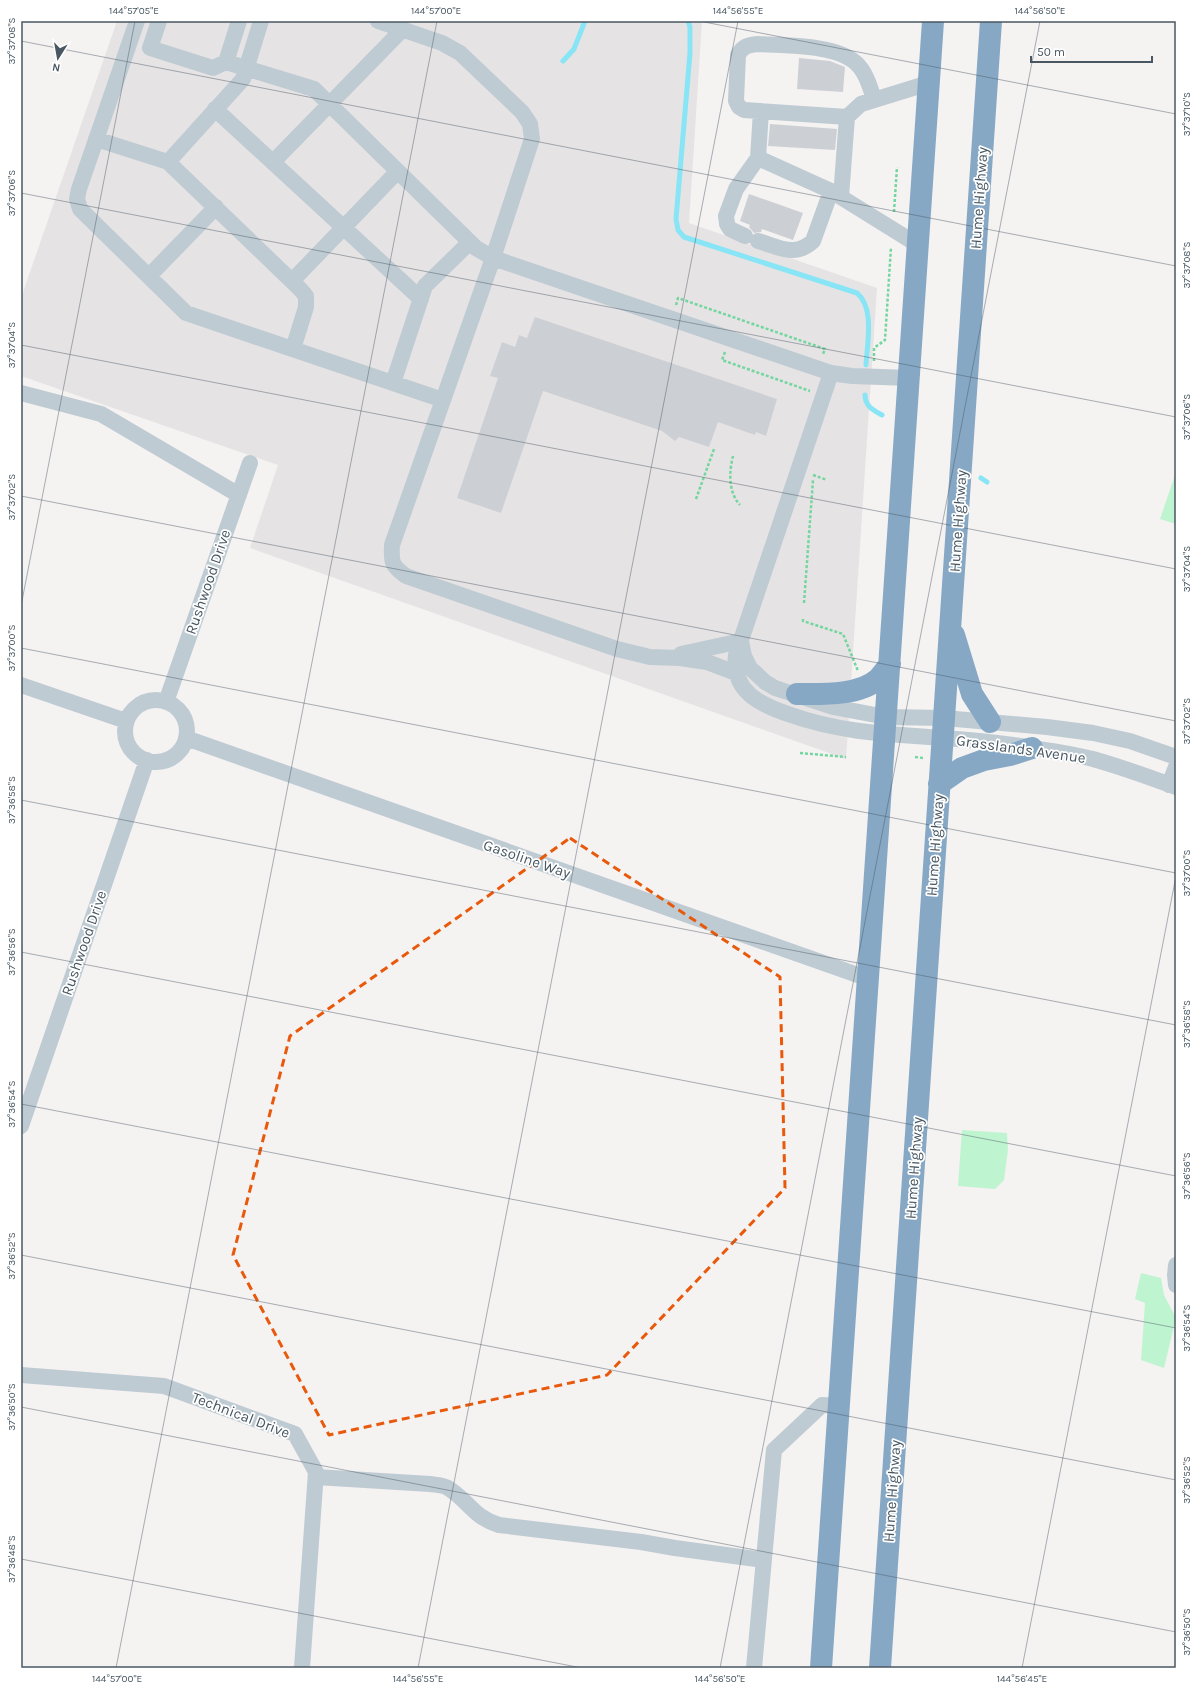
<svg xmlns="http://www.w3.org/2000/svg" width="1197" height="1689" font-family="Karla,sans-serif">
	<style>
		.education { fill: #e6e3e4 }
		.green { fill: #bff4d0 }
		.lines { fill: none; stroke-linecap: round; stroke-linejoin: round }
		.stream { stroke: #88e5f5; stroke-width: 5 }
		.building { fill: #ccd0d5 }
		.path { stroke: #73d69f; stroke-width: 2.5; stroke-dasharray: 3 2; stroke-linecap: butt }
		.minor { stroke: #bfcbd3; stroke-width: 16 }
		.highway { stroke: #86a8c5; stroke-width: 22 }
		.marked { fill: none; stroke: #e8590c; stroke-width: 3; stroke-dasharray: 8 5; stroke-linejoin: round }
		.ticks { fill: none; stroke: #485762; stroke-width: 1; stroke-opacity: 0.45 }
		.labels { text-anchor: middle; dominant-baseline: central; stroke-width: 3.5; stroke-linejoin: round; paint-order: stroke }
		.street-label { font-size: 15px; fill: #485762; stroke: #fff }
		.neatline { fill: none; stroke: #485762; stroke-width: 1.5 }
		.ticks-label { font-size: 10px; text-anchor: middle; fill: #485762 }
	</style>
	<rect width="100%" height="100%" fill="#f5f2f2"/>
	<path class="education" d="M117,21H702L689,223L877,288L846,759L250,548L278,465L21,376V298Z"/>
	<path class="green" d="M1176,472V524L1160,519Z
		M962,1130L1007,1133L1008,1150L1004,1180L995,1189L958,1186Z
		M1141,1273L1161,1278L1164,1295L1176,1318L1164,1368L1141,1360L1145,1303L1135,1299Z"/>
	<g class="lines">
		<path class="stream" d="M688,21L690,27V53L676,219L678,230L684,237L857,293C875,308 867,344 866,365
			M563,61L574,49L585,21
			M865,395C865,406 873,410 882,415
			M981,478L987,482"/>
	</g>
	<path class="building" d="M799,58L830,61L845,67L843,92L797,89Z
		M770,124L837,129L835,150L768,146Z
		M749,194L803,213L793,240L762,229L761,232L754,233L749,227L750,225L740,221Z
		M535,317L777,399L766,436L756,432L755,435L718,422L709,447L679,437L675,441L662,431L543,391L501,513L457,498L498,378L490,376L502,342L515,347L519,335L527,338Z"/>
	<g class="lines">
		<path class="path" d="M894,212L897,167
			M676,305L678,298L825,349L823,354
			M725,352L722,360L810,391
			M874,361V348L885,340L891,247
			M733,456C729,472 728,492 740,505
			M813,475L827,480
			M696,499L714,449
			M804,603L813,480
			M803,619V621L843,634L858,671
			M800,753L846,757
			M915,757L923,758"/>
		<path class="minor" d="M137,21L79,189L77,199L80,209L186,313L443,400
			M159,21L150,48L213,68L226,62L239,21
			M226,62L314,89L476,248L493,258L532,139L530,124L522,112L460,53L442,43L378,21
			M874,99C870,87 866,72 856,63C836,44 785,46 758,44C748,45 743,46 738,55L736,101L739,107L744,110L847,117L861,104L929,83
			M215,109L421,299
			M96,139L168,162L300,289L306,296V307L293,349
			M758,158L831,191L918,245
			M168,162L243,79L261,21
			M273,162L403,29
			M841,197L847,117
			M745,236L730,229L727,224L726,216L736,189L758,158L761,111
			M758,241C779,247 795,258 813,241L831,191
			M149,276L216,207
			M292,281L397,172
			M831,373L852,376L910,378
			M393,383L425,286L470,242
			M21,393L101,414L239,495
			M741,641L744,656L750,668L765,682L775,688L833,707L886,717L944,718L1047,727L1093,733L1130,741L1176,757
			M681,654L741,641
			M736,673L707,662L680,658L650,657L617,649L406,576C392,566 391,563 392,545L493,258L831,373L736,655C731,692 761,705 791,715C842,733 889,734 943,738C973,740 1003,743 1033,748C1053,751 1074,754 1093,759C1121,767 1149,777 1176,787
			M21,685L126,721
			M125 731a31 31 0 1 1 62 0a31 31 0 1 1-62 0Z
			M166,702L250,463
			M186,738L869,979
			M1169,785L1176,767
			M21,1126L147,760
			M1176,1265L1175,1275L1176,1285
			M21,1375L164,1386L295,1434L316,1472L302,1668
			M316,1477L430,1484C436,1485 444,1485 448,1488C469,1501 473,1517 499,1525L641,1542L675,1548L764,1560
			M754,1668L774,1450L822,1405L840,1406"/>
		<path class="highway" d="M954,635L972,694L990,722
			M797,694C821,694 859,696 878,679C882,675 886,669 890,664
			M939,784L962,768L984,760L1010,755L1032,748
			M821,1668L933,21
			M880,1668L991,21"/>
	</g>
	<path class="marked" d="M570,838L780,977L785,1188L607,1375L329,1435L233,1255L290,1036Z"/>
	<path class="ticks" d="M699,21L1176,114M21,41L1176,266M21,193L1176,417M21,345L1176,569M21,496L1176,721M21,606L135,21M21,648L1176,873M21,800L1176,1025M21,952L1176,1176M21,1104L1176,1328M21,1255L1176,1480M21,1407L1176,1632M21,1559L582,1668M116,1668L437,21M418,1668L738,21M720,1668L1040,21M1022,1668L1176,876"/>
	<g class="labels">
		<g class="street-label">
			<text transform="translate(979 198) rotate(-86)">Hume Highway</text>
			<text transform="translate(958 521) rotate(-86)">Hume Highway</text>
			<text transform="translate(208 582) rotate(-71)">Rushwood Drive</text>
			<text transform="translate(1021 749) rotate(8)">Grasslands Avenue</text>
			<text transform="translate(935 845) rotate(-86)">Hume Highway</text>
			<text transform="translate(527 859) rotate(19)">Gasoline Way</text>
			<text transform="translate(84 943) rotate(-71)">Rushwood Drive</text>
			<text transform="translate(914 1168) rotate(-86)">Hume Highway</text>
			<text transform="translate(241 1415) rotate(21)">Technical Drive</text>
			<text transform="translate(892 1491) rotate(-86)">Hume Highway</text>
		</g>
	</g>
	<rect width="1197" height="1689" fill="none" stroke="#ffffff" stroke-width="44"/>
	<g transform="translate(58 58) rotate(191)" stroke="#ffffff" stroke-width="3" paint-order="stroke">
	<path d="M0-3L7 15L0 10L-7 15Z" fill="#485762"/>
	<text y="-6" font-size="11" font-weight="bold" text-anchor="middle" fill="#485762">N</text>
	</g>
	<path d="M1031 56v6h121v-6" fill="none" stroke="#485762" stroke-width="2"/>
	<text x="1037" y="56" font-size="12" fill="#485762" stroke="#ffffff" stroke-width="3" paint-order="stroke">50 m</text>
	<rect x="22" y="22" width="1153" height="1645" class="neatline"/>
	<g class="ticks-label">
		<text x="134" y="14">144°57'05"E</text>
		<text x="436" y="14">144°57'00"E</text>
		<text x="738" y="14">144°56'55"E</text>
		<text x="1040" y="14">144°56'50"E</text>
		<text transform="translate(11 41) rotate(-90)" y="4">37°37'08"S</text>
		<text transform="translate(1186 114) rotate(-90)" y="4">37°37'10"S</text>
		<text transform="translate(11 193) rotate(-90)" y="4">37°37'06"S</text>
		<text transform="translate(1186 265) rotate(-90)" y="4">37°37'08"S</text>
		<text transform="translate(11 345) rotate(-90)" y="4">37°37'04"S</text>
		<text transform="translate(1186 417) rotate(-90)" y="4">37°37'06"S</text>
		<text transform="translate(11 497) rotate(-90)" y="4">37°37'02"S</text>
		<text transform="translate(1186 569) rotate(-90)" y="4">37°37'04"S</text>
		<text transform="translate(11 648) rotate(-90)" y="4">37°37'00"S</text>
		<text transform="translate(1186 721) rotate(-90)" y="4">37°37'02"S</text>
		<text transform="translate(11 800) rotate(-90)" y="4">37°36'58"S</text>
		<text transform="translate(1186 873) rotate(-90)" y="4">37°37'00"S</text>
		<text transform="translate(11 952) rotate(-90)" y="4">37°36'56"S</text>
		<text transform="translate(1186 1024) rotate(-90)" y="4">37°36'58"S</text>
		<text transform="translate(11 1104) rotate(-90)" y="4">37°36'54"S</text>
		<text transform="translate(1186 1176) rotate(-90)" y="4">37°36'56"S</text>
		<text transform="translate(11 1256) rotate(-90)" y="4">37°36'52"S</text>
		<text transform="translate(1186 1328) rotate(-90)" y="4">37°36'54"S</text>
		<text transform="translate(11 1407) rotate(-90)" y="4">37°36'50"S</text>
		<text transform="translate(1186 1480) rotate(-90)" y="4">37°36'52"S</text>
		<text transform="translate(11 1559) rotate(-90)" y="4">37°36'48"S</text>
		<text transform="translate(1186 1632) rotate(-90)" y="4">37°36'50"S</text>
		<text x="117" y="1682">144°57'00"E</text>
		<text x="418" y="1682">144°56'55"E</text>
		<text x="720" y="1682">144°56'50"E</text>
		<text x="1022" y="1682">144°56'45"E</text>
	</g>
</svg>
